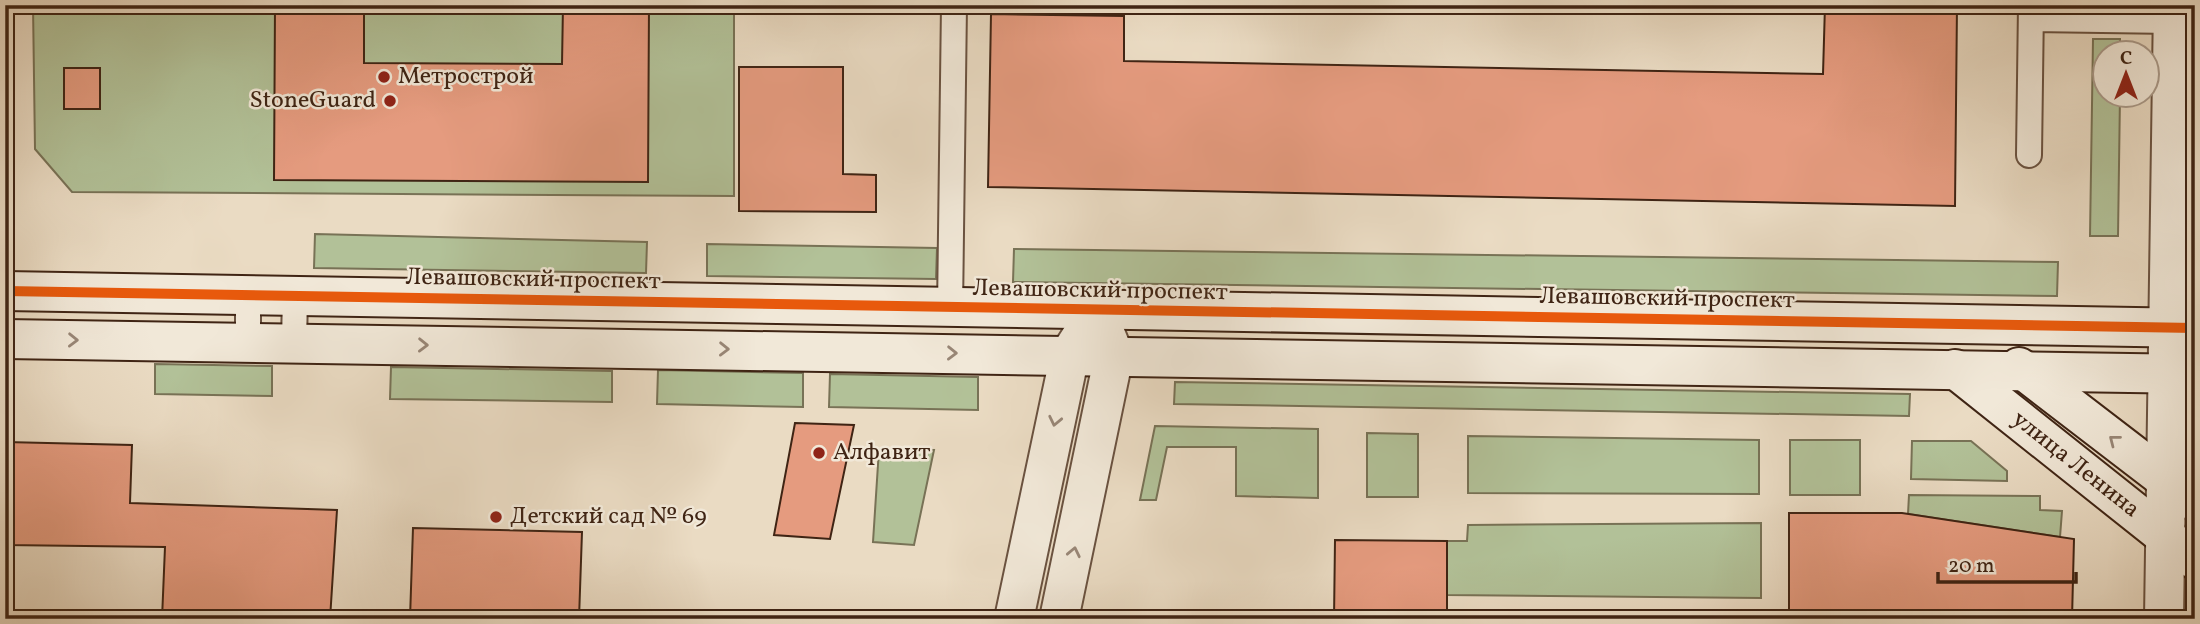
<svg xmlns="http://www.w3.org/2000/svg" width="2200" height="624" font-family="Vollkorn,serif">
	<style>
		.green { fill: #b2c198; stroke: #787256; stroke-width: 2 }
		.building { fill: #e59b7f; stroke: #3f2414; stroke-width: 2 }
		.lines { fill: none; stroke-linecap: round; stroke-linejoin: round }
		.lane-casing { stroke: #6a5240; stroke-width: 28 }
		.street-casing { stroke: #6a5240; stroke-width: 42 }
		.secondary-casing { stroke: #3f2414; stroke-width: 42 }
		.lane { stroke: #f1e8d8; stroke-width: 24 }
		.street { stroke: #f1e8d8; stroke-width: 38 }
		.secondary { stroke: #f1e8d8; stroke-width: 38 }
		.cycleway-casing { stroke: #f1e8d8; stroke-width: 15 }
		.cycleway { stroke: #e8590c; stroke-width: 10 }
		.oneway { stroke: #988676 }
		.poi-dot { fill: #8f2418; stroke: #f1e8d8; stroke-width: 2.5 }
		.labels { text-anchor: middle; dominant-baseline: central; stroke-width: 5; stroke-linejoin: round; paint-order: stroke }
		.poi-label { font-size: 24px; fill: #3f2414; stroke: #f1e8d8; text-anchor: start }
		.street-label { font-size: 24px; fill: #3f2414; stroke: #f1e8d8 }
	</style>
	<rect width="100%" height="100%" fill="#eadbc3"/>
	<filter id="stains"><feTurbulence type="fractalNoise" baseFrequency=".00286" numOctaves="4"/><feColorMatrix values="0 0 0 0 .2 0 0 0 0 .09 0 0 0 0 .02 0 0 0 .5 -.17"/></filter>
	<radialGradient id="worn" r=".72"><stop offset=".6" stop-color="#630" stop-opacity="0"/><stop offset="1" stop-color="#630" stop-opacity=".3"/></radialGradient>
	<path class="green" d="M33,5H734V196L72,192L35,149Z
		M2093,39H2120V52H2106V94L2120,95L2118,236H2090Z
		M315,234L647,242L646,273L314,268Z
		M707,244L937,248L936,279L707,276Z
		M1014,249L2058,262L2057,296L1013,282Z
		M155,364L272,366V396L155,394Z
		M391,367L612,371V402L390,399Z
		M658,370L803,373V407L657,404Z
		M830,374L978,377V410L829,407Z
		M1175,382L1910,394L1909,416L1174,404Z
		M1155,426L1318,429V498L1236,496V447H1167L1156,500H1140Z
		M1367,433L1418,434V497H1367Z
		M1468,436L1759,440V494L1468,493Z
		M1790,440H1860V495H1790Z
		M1912,441H1971L2007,471V481L1911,479Z
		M879,449L934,450L914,545L873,542Z
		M1909,495L2040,496V510L2062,511L2060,537L1908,514Z
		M1761,523V598L1447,595V541H1467L1468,525Z"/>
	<path class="building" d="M275,5H364V63L562,64L563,5H649L648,182L274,180Z
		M1825,5H1957L1955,206L988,187L991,14L1124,16V61L1823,74Z
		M739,67H843V174L876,175V212L739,211Z
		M64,68H100V109H64Z
		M795,423L854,425L830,539L774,535Z
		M5,442L132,445L130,503L337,510L330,619H162L165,547L5,545Z
		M1789,513H1902L2074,539L2072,619H1789Z
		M413,528L582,532L579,619H410Z
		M1335,540L1447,541V619H1334Z"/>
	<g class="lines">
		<defs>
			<path id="lane" d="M2032,19L2173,21
				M2029,155L2031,5
				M950,309L954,5
				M248,342V296
				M294,342L295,296"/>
			<path id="street" d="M1014,619L1070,354L1097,312
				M1059,619L1114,355L1103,328
				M2164,619L2173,5"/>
			<g id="secondary">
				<path d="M5,291L2195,328"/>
				<path d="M5,339L2195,374"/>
				<path d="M2019,367L2195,502"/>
				<path id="s1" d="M1955,369L2195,560"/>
			</g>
		</defs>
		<use href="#lane" class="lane-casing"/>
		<use href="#street" class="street-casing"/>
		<use href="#secondary" class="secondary-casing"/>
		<use href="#lane" class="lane"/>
		<use href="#street" class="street"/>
		<use href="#secondary" class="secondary"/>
		<defs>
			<path id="cycleway" d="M5,291L2195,328"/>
		</defs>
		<use href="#cycleway" class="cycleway-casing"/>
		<use href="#cycleway" class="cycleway"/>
	</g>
	<defs><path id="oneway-chevron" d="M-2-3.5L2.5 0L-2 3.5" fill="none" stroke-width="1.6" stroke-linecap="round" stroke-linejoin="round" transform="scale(1.75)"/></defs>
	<g class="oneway">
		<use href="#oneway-chevron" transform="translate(73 340) rotate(1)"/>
		<use href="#oneway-chevron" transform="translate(423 345) rotate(1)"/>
		<use href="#oneway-chevron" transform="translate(724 349) rotate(1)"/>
		<use href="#oneway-chevron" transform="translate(952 353) rotate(1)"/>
		<use href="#oneway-chevron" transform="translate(1055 421) rotate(102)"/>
		<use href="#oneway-chevron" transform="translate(2114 440) rotate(-142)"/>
		<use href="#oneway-chevron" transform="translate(1074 552) rotate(-78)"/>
	</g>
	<g class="poi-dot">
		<circle cx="384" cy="77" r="7"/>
		<circle cx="390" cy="101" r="7"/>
		<circle cx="819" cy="453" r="7"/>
		<circle cx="496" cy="517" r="7"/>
	</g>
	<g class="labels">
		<g class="poi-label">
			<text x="398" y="77">Метрострой</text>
			<text x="376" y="101" text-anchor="end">StoneGuard</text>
			<text x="833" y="453">Алфавит</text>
			<text x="510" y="517">Детский сад № 69</text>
		</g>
		<g class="street-label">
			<text transform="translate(533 280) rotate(1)">Левашовский проспект</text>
			<text transform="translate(1100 291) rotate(1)">Левашовский проспект</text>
			<text transform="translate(1667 299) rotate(1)">Левашовский проспект</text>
			<text stroke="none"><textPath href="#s1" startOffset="154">улица Ленина</textPath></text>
		</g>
	</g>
	<rect width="2200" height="624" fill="none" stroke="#eadbc3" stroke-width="28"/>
	<rect x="7" y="7" width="2186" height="610" fill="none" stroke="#3f2414" stroke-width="3.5"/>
	<rect x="14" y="14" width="2172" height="596" fill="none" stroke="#3f2414" stroke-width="2"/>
	<g transform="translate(2126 74)"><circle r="33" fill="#f1e8d8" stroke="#aa9a8a" stroke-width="2"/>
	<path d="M0-5L12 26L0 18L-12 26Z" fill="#8f2418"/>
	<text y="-10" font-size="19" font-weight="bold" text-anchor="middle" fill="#3f2414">С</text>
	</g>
	<path d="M1938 572v10h138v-10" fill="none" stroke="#3f2414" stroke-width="3.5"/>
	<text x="1948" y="572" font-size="21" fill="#3f2414" stroke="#f1e8d8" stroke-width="5" paint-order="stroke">20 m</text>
	<rect width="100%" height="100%" filter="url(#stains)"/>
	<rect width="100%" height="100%" fill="url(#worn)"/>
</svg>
